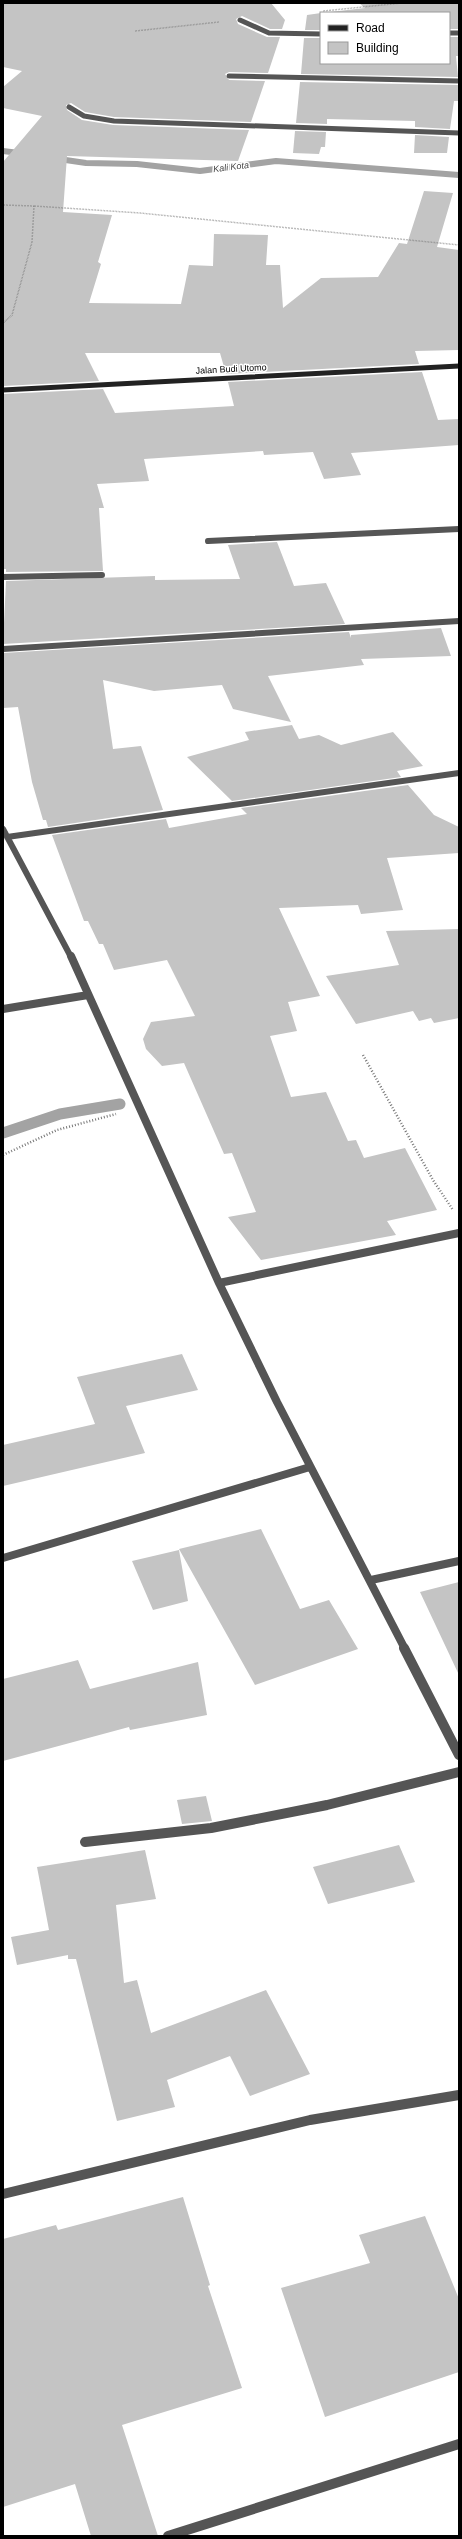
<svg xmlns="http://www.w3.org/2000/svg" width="462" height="2539" font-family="Helvetica,sans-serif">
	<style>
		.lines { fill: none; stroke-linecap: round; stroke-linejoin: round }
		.stream-far1 { stroke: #a3a3a3; stroke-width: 6 }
		.stream { stroke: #a3a3a3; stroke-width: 11 }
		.building { fill: #c4c4c4 }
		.path-far1 { stroke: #777; stroke-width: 1.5; stroke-dasharray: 0.5 1; stroke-linecap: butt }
		.path { stroke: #777; stroke-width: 2.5; stroke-dasharray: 1 2; stroke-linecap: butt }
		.street-far3 { stroke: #555; stroke-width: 5 }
		.street-far2 { stroke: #555; stroke-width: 6 }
		.street-far1 { stroke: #555; stroke-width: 8 }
		.street { stroke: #555; stroke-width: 10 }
		.secondary { stroke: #222; stroke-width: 5 }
		.labels { text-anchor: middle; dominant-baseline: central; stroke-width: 3; stroke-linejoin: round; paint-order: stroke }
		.far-water-label { font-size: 9px; font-style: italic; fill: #444; stroke: #fff }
		.far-street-label { font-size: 9px; fill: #000; stroke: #fff }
	</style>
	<rect width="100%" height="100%" fill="#fff"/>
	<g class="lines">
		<path class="stream-far1" d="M3,151L27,154
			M52,158L86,163L137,164L200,171L276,161L459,175"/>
		<path class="stream" d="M3,1133L60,1114L120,1104"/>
	</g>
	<path class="building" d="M3,3H271L285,20L282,29H270L242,16L236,19L238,24L267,37H280L268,73L229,72L225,74L229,80L265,81L251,122L114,117L85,112L71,103L66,105L67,110L82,120L113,125L249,130L238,161L67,156L63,212L112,215L98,262L101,264L89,303L181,304L189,265L213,266L214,234L268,235L266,265H280L283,308L321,278L378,277L399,243L407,244L424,191L453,193L437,247L459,250V350L415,351L419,364L226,374L220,353H85L99,381L3,386V162L42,116L3,108V87L22,71L3,67Z
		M359,3H459V29H449V13H321L365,8Z
		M321,13V30H305L307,15Z
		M449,37H459V56H456L458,77L301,74L304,38H321V63H449Z
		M300,82L458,85L459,101H454L450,129L415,127V121L327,119V124L296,123Z
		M295,131L326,132L325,147H321L319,154L293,153Z
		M415,135L449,137L447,153H414Z
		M422,372L438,420L459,419V445L351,453L361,475L324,479L313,452L264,455L263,451L144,459L149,481L97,484L104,508H99L103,571L6,572V569H3V394L103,389L115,413L234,406L228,382Z
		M277,542L294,586L326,583L345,624L3,644L6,581L155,576V580L240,579L228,545Z
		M441,628L451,656L361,659L364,665L268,676L291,722L233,709L222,685L154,691L103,680L113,749L141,746L163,810L48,827L46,820H43L32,782L18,707L3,708V653L349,632L351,638V635Z
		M292,725L299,739L319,735L341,745L393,732L423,766L397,771L401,777L232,801L187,757L249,740L245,732Z
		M408,785L434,815L459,827V853L387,858L403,910L361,914L358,905L279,908L320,996L288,1002L297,1031L270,1036L291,1097L326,1092L348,1141L356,1140L364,1158L405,1148L437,1210L387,1221L396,1235L261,1260L228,1217L256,1212L232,1153L224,1154L184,1063L162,1066L146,1049L143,1039L151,1022L195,1016L167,960L114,970L103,944H99L88,921H84L52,835L166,819L169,828L247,814L241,808Z
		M459,929V1018L434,1023L431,1018L419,1021L413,1011L356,1024L326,976L399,965L386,931Z
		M182,1354L198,1390L126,1406L145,1453L3,1486V1445L95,1424L77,1377Z
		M261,1529L300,1609L329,1600L358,1649L255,1685L179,1549Z
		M179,1550L188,1601L153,1610L132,1561Z
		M459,1582V1675L420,1592Z
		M78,1660L90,1689L198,1662L207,1715L130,1730L129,1727L3,1761V1679Z
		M206,1796L212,1821L182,1824L177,1800Z
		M399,1845L415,1882L328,1904L313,1867Z
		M145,1850L156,1899L116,1905L124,1983L137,1980L151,2033L266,1990L310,2074L250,2096L230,2056L167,2080L175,2107L117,2121L76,1959H68V1955L17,1965L11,1937L49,1930L37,1867Z
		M183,2197L210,2285L208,2286L242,2388L122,2425L158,2536H91L75,2484L3,2507V2239L56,2225L58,2230Z
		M425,2216L459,2299V2372L325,2417L281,2288L370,2263L359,2235Z"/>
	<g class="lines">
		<path class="path-far1" d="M323,11L402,3
			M135,31L219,22
			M3,205L34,206L32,242L12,315L3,323
			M34,206L140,213L459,245"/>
		<path class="path" d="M363,1055L433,1180L453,1210
			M3,1155L57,1130L116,1114"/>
		<path class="street-far3" d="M240,20L269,33L321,34
			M449,33H459
			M229,76L459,81
			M69,107L84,116L114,121L459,133"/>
		<path class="street-far2" d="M208,541L459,529
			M3,577L102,575
			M3,649L459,621
			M3,829L71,957
			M7,837L459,773"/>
		<path class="street-far1" d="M71,956L219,1283L277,1402L405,1649
			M3,1009L88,995
			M219,1283L459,1233
			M3,1558L310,1467
			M371,1580L459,1561"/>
		<path class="street" d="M404,1648L459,1755
			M85,1842L211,1828L327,1805L459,1772
			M3,2194L310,2120L459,2095
			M168,2536L459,2444"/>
		<path class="secondary" d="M3,390L459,366"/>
	</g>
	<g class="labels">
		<g class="far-water-label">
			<text transform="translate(231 167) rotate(-7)">Kali Kota</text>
		</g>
		<g class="far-street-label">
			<text transform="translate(231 369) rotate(-3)">Jalan Budi Utomo</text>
		</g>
	</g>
	<rect width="462" height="2539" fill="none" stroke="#000000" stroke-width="8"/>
	<rect x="320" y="12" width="130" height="52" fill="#ffffff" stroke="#999999"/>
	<rect x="328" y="25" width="20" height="6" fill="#222222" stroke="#999999"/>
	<text x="356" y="32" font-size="12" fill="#000000">Road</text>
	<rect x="328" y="42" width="20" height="12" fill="#c4c4c4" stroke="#999999"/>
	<text x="356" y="52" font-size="12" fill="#000000">Building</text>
</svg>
